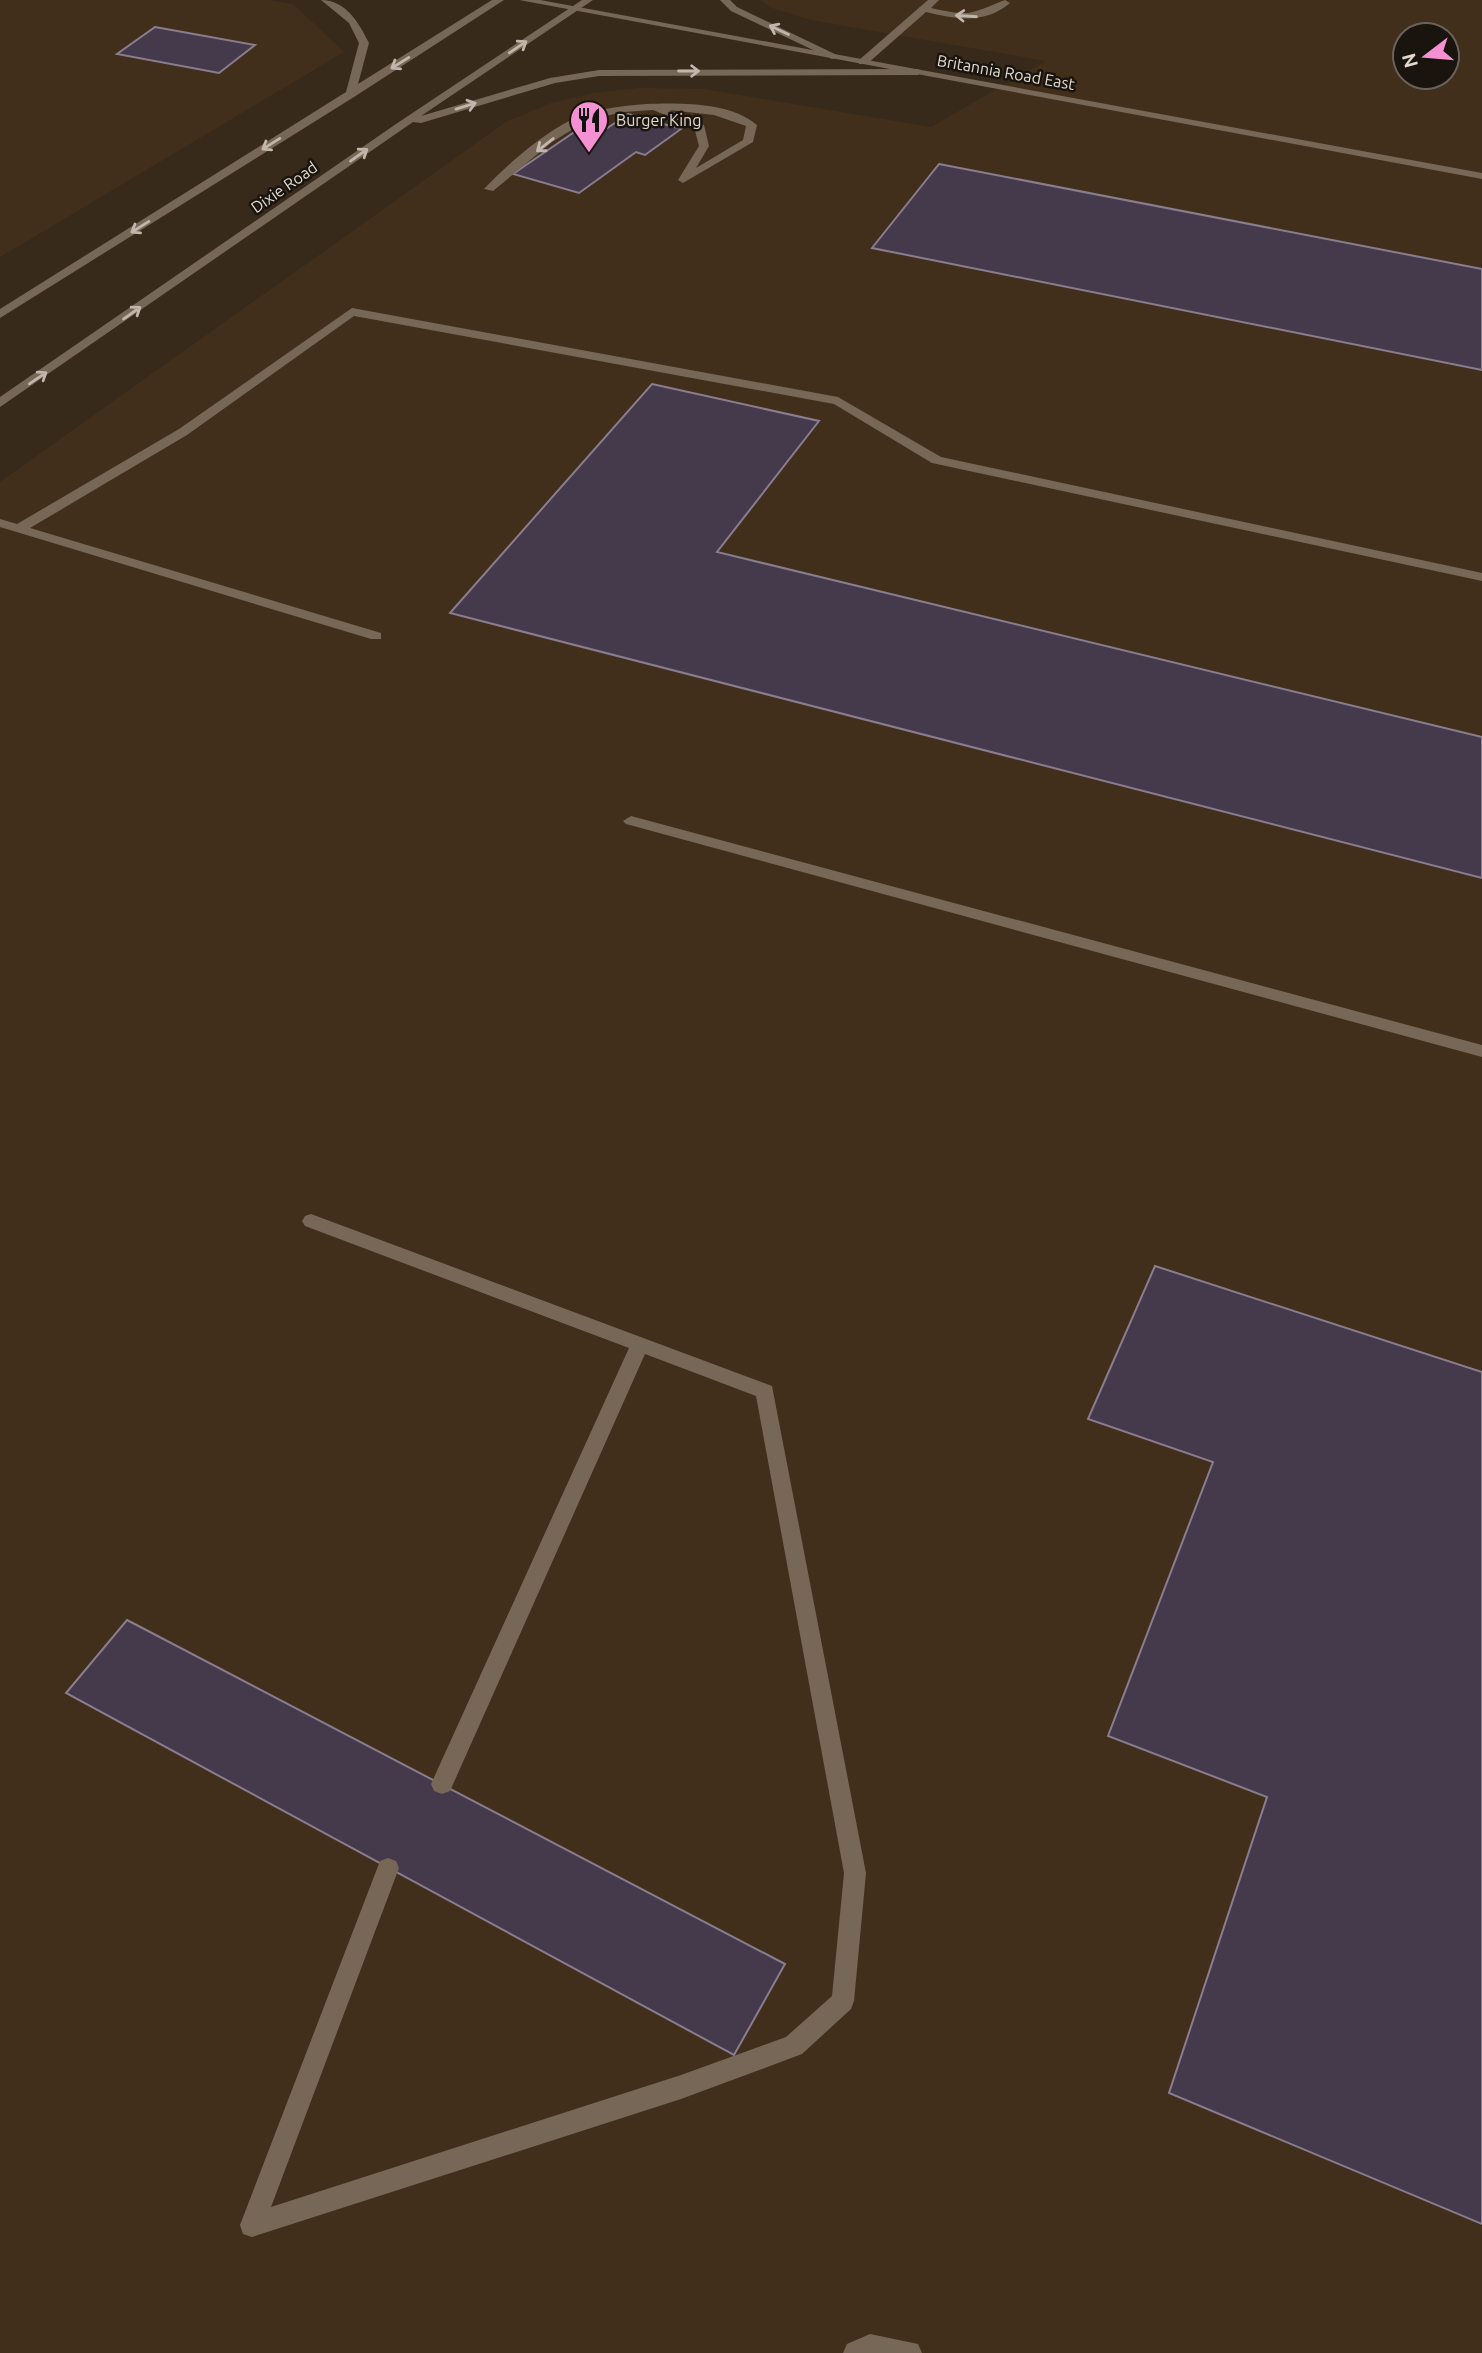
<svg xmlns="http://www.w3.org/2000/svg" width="1482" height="2353" font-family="Ubuntu,sans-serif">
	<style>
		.built { fill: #422f1b; fill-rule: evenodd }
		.building { fill: #453a4b; stroke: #897d90; stroke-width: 2 }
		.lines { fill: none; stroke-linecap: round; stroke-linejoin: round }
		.service { fill: #776757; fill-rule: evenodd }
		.minor { fill: #776757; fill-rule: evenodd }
		.tertiary { fill: #776757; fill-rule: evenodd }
		.secondary { fill: #776757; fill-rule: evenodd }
		.oneway { stroke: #c1b6ab }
		.labels { text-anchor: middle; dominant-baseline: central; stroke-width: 5; stroke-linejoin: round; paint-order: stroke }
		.far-street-label { font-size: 16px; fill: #e1d8cf; stroke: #1a140e }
		.far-poi-label { font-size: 16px; fill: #e1d8cf; stroke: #1a140e; text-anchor: start }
	</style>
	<rect width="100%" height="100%" fill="#382a1b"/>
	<path class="built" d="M0,0H269L293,4L344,52L0,257Z
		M760,0H1482V2353H0V482L506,122L551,103L594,93L640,88L704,89L931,127L1046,61L811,20L772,8ZM1405,35H1447V77H1405Z"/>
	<path class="building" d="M155,27L255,45L219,73L117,54Z
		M628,114L681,129L645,155L636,152L579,193L513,174L586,124L606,129Z
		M939,164L1482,269V370L872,248Z
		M652,384L819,421L717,552L1482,737V878L450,613Z
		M1155,1266L1482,1372V2224L1169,2093L1267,1797L1108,1736L1213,1462L1088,1419Z
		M127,1620L785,1964L734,2055L66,1693Z"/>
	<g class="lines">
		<path class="service" d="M928,0H939L931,8C971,17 969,14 1005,0L1010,3C984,25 956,19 926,12L867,64H859V60Z
			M646,104C680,103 730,102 757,125L753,142L683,183L678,180L699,146L694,127L653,110L623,112L588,120L552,142L493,191L484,189C506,165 549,128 580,116C601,108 624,106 646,104ZM669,110L714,115L746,126L743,140L696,168L709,146L704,125Z
			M352,308L838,397L941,457L1482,573V581L932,463L834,404L354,316L187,435L30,528L381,633V639H371L0,527V519L17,524L179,429Z
			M631,816L1482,1045V1057L626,824L623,821Z
			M311,1214L772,1386L866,1873L854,2001L851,2009L802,2054L794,2057L681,2099L252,2237L243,2234L240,2225L380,1861L388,1858L396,1861L399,1868L271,2207L681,2075L786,2037L832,1996L844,1873L756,1396L645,1354L450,1791L442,1794L434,1791L431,1784L629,1348L305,1226L302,1221L305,1216Z"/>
		<path class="minor" d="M870,2334L918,2344L922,2353H843L847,2344Z"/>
		<path class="tertiary" d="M519,0H540L1482,173V179Z"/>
		<path class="secondary" d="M321,0C346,0 359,23 369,43L358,84L492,0H504L354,97L0,318V309L346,92L359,43L349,23Z
			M582,0H593L421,116L550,78L599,70L918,69L923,72L918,75L599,76L555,83L421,123L413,122L0,407V397L396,124Z
			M720,0H730L737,7L841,57L832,59L731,11Z"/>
	</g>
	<defs><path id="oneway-shaft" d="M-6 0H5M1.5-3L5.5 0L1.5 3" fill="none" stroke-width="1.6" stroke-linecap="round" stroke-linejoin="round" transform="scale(1.75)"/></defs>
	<g class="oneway">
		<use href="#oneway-shaft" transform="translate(966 16) rotate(-176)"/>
		<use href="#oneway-shaft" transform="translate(779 30) rotate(-155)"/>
		<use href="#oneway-shaft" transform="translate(518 47) rotate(-34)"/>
		<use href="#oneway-shaft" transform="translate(400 63) rotate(148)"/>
		<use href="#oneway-shaft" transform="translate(689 71)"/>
		<use href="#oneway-shaft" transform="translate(466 106) rotate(-17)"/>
		<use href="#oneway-shaft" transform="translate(271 144) rotate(148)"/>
		<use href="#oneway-shaft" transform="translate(545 145) rotate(142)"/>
		<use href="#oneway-shaft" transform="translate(359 155) rotate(-35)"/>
		<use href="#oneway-shaft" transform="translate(140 227) rotate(148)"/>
		<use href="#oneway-shaft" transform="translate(132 313) rotate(-35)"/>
		<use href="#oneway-shaft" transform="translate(38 378) rotate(-34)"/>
	</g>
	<defs>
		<symbol id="restaurant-pin" viewBox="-11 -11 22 30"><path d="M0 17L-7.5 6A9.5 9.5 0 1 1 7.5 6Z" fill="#f591d2" stroke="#1a140e"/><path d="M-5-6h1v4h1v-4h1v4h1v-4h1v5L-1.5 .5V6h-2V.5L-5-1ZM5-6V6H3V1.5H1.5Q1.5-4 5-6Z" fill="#111"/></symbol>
	</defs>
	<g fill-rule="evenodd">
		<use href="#restaurant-pin" x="567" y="98" width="44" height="60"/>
	</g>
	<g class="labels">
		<g class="far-street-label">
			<text transform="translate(1006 72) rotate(10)">Britannia Road East</text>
			<text transform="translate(284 187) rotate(-35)">Dixie Road</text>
		</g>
		<g class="far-poi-label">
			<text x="616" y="120">Burger King</text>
		</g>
	</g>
	<g transform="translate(1426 56) rotate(254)"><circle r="33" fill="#1a140e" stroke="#6a625b" stroke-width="2"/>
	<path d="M0-5L12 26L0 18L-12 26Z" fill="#f591d2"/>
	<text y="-10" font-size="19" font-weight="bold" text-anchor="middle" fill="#e1d8cf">N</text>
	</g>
</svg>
